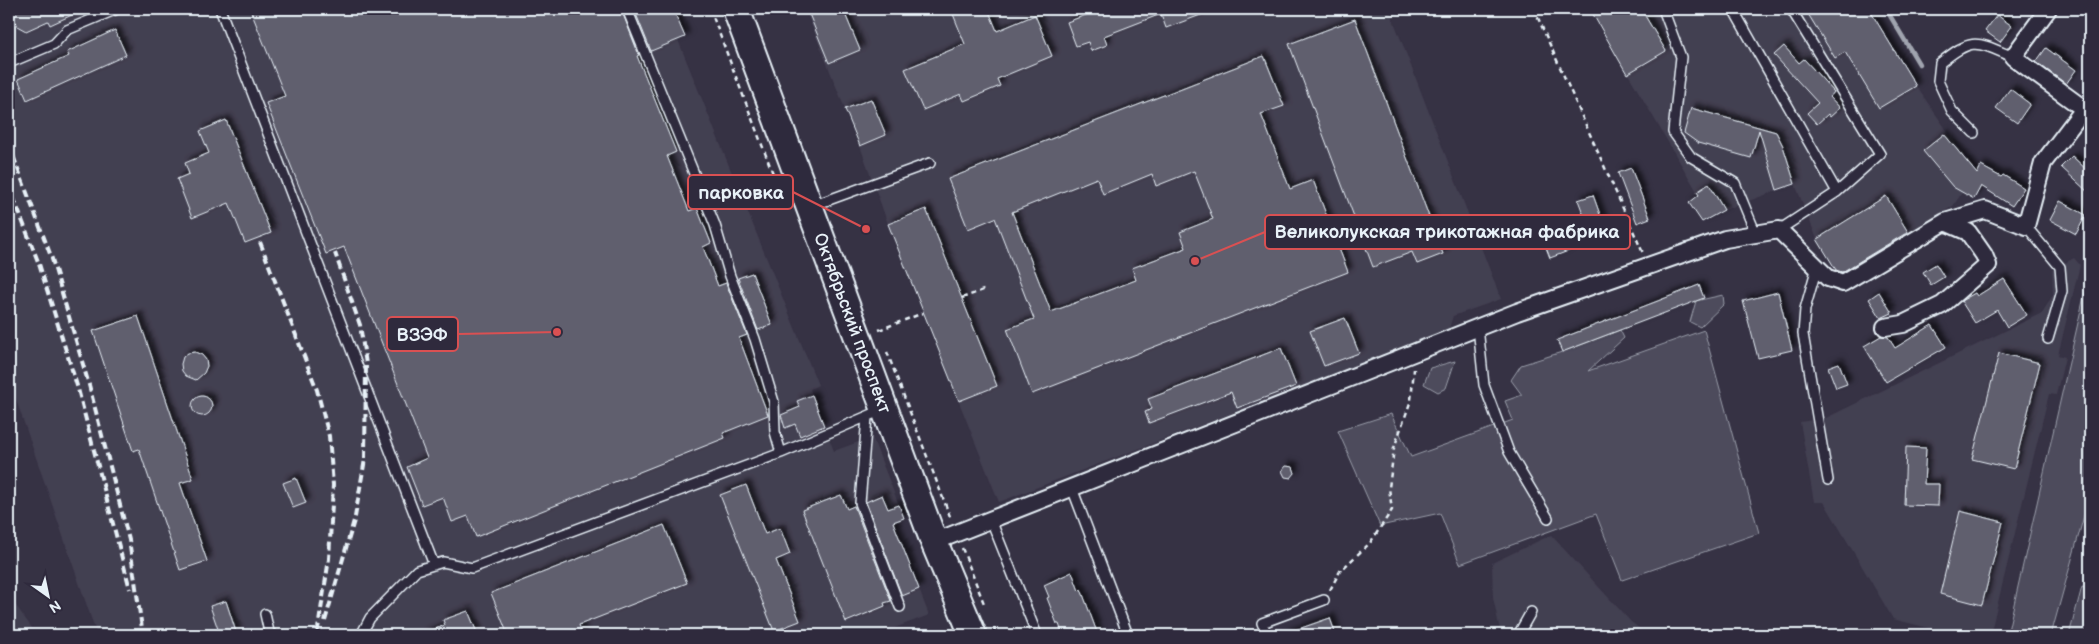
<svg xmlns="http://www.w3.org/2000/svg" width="2099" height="644" font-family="'Balsamiq Sans',sans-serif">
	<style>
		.built { fill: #433f51 }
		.green { fill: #4d4b5c; stroke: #9a9eaa }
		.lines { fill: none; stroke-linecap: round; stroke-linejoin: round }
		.stream { stroke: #a0a4af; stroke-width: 4.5 }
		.building { fill: #605e6e; stroke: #e8f1f8; fill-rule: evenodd; filter: url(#shadow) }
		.lane-casing { stroke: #e8f1f8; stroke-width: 12 }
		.street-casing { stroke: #e8f1f8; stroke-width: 20 }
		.primary-casing { stroke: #e8f1f8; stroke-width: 30 }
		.path { stroke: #e8f1f8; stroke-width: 2.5; stroke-dasharray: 5 4; stroke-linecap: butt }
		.lane { stroke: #2f2a3d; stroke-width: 9 }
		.street { stroke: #2f2a3d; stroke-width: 16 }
		.primary { stroke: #2f2a3d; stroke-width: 26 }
		.rail { stroke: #e8f1f8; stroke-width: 4; stroke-dasharray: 8 4; stroke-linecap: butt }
		.labels { text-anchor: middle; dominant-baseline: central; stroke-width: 5; stroke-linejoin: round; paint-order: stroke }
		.street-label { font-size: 18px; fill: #e8f1f8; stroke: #2f2a3d }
		.leader { fill: none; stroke: #da5052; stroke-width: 2 }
		.callout-dot { fill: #da5052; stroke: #2f2a3d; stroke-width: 2 }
		.callout { fill: #2f2a3d; stroke: #da5052; stroke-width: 2 }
		.callout-label { font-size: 19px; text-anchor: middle; font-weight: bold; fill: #e8f1f8 }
	</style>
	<defs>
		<filter id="shadow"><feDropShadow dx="4.5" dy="-4.5" stdDeviation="2.5" flood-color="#0009"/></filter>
	</defs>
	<rect width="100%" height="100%" fill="#363244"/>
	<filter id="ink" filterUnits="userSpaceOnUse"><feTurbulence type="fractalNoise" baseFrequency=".02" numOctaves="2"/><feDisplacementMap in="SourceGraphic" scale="10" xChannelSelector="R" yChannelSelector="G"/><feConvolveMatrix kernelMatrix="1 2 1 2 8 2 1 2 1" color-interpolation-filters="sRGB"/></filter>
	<g filter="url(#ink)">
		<path class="built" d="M9,9H673L685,37L678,40L818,385L810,389L834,451L872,437L904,518L893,523L929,615L876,635H97L9,379Z
			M805,9H1389L1501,299L1453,316L1448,331L999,502L888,224L860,146Z
			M1590,9H1869L1916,86L1976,172L1953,206L1841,278L1817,239L1795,184L1724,210L1712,217Z
			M2074,258L2080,265L2058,355L2065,357L2056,395L2049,394L1990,635H1957L1893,619L1824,502H1814L1800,422L1826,418L2042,313L2053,295L2052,270Z
			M1551,535L1631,622L1648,635H1501L1493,597L1492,563Z
			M9,596L37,635H9Z"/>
		<path class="green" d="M2090,270V494L2051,635H2007Z
			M1723,295L1724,304L1700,327L1690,322L1696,301Z
			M1620,330L1624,338L1588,371L1704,330L1759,533L1622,580L1596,514L1460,564L1440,513L1380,526L1338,431L1391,414L1411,457L1513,420L1505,401L1522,395L1511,380L1521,365L1562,352Z
			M1455,361L1446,388L1438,392L1424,384L1430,368Z
			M2082,587L2090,589V635H2069Z"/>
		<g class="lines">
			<path class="stream" d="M1886,9L1919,64"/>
		</g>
		<path class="building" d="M9,9H85L50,25L48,21L26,31L17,26Z
			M250,9H621L639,55L637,56L676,152L667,156L689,211L697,208L711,243L703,247L718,286L726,283L747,335L739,338L768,415L723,433L725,438L476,537L468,516L452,522L443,497L422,505L407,467L427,458L344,247L326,254L266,103L285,96Z
			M634,9H673L685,37L651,51Z
			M807,9H843L860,50L829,63Z
			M951,9H988L997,31L1035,15L1052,56L997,79L1000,86L964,101L961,94L923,110L905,69L965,44Z
			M1102,9H1214V10L1166,28L1161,14L1104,36L1107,45L1091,51L1088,42L1076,46L1067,22Z
			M1590,9H1641L1666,51L1627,74Z
			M1805,9H1869L1916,86L1879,108L1845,52L1835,58Z
			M1997,15L2012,26L2000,42L1985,31Z
			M1355,19L1443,254L1417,264L1412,252L1373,267L1289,44Z
			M115,30L126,55L27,100L18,79L69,56L67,52Z
			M1784,46L1799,63L1804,59L1834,92L1830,97L1840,108L1830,117L1828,114L1817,124L1807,113L1818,103L1774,55Z
			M2046,48L2076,70L2066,84L2036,62Z
			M1264,56L1284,106L1261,114L1290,189L1313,180L1348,272L1032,394L1007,329L1034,319L995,218L968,229L948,179ZM1194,171L1213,219L1180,232L1186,248L1132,268L1136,280L1051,312L1012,212L1097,178L1103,194L1152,174L1156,186Z
			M2010,89L2030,104L2017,123L1996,108Z
			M871,99L886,135L860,146L845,109Z
			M1691,108L1776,132L1783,146L1795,184L1777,190L1759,130L1751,158L1698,143L1684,133Z
			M226,120L271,233L245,243L229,203L192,218L177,179L189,174L185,163L209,153L200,131Z
			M1944,134L1977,174L1981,166L2001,177L2003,175L2024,188L2012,206L1981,186L1974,199L1953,187L1923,151Z
			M2072,156L2090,173V194L2061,167Z
			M1631,168L1650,218L1637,223L1618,173Z
			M1709,184L1724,210L1702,222L1689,203L1699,195L1697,192Z
			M1593,195L1603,223L1589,229L1578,200Z
			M1886,196L1908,232L1842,272L1836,270L1817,239Z
			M2060,201L2086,215L2076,234L2050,220Z
			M926,209L997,386L959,401L888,224Z
			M1576,224L1584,245L1550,258L1542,237Z
			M1936,264L1944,277L1931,285L1923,272Z
			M752,273L772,325L758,330L738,278Z
			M2004,279L2027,315L2007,327L1997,310L1975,323L1961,301L1975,293L1977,296Z
			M1699,285L1704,298L1562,352L1557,340Z
			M1778,292L1792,350L1758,358L1743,301Z
			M1879,292L1892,313L1881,318L1869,299Z
			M138,316L193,479L180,483L207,561L180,570L139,449L133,451L93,331Z
			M1345,318L1359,353L1324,366L1310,331Z
			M1932,325L1946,347L1886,382L1864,346L1881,336L1888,337L1895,348Z
			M1281,348L1296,386L1237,408L1231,392L1149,423L1145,412L1152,409L1148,399Z
			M195,352L202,355L206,360L207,366L204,373L196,380L186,376L182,371L181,364L183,357L188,353Z
			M1999,353L2040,363L2014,469L1972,459Z
			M1839,363L1847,384L1836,388L1828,367Z
			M812,395L824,426L800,436L795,424L785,428L781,415L800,407L797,401Z
			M192 406a10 10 0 1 1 20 0a10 10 0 1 1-20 0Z
			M1906,447L1926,448L1924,484H1939L1938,506L1904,505Z
			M1286,466L1293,467L1295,473L1291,478L1285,477L1282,471Z
			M296,478L306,503L293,508L283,483Z
			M746,485L765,534L780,528L790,554L776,560L800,621L774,631L720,495Z
			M841,495L847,509L854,506L891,601L884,603L885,606L846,622L802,510Z
			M882,495L888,509L899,505L904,518L893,522L919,589L902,596L866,502Z
			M1960,511L2003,522L1982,605L1940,594Z
			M664,525L687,583L579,625L583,635H508L491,593Z
			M1072,572L1079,591L1081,589L1098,635H1063L1059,624H1057L1047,598L1049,597L1044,585Z
			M226,601L237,635H220L210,606Z
			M468,611L478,635H421L445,625L443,620Z
			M1330,618L1336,635H1285L1284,634Z"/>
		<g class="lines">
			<defs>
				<path id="lane" d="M220,9L434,565
					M627,9L715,225L730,276L755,339L774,402L775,432L781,453
					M1663,9L1681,57L1673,132L1691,157L1735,183L1756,234
					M1733,9L1837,192
					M9,63L54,44L67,30L117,9
					M1974,133L1952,111L1938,81L1940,63C1973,37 1975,41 2013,57
					M812,206L930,163
					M2026,226L2060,267L2062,291L2048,339
					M1779,230L1837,192L1880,154L1791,9
					M1817,267L1805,309L1803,334L1828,480
					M1478,327L1484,385L1509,452L1548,518
					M867,417L860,503L900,607
					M1072,488L1128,635
					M991,520L1037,635
					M265,614L269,632L273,635
					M361,635L370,618L417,570L443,562L472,568L781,453L882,410
					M1267,635L1262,623L1324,600
					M1518,635L1531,612"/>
				<path id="street" d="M1885,327L1903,324L1942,305L1988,265L1984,255L1968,232L1945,222
					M934,542L1517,312L1725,239L1779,230L1828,278L1843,283L1945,222L1985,210L2026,226L2043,163L2084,109L2013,57L2048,9"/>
				<g id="primary">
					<path id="s1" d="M736,9L934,542L973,635"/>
				</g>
			</defs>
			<use href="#lane" class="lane-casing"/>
			<use href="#street" class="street-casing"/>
			<use href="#primary" class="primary-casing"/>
			<path class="path" d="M710,9L780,192
				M1534,9L1643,253
				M962,298L986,289
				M879,330L923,313
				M887,352L951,519
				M962,548L985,606
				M1330,590L1340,571L1370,543L1392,510L1389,488L1394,448L1411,400L1414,369
				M994,629L996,635"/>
			<use href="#lane" class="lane"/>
			<use href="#street" class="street"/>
			<use href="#primary" class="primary"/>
			<path class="rail" d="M9,145L52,259L89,385L129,540L143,635
				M9,186L39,264L78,389L130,589
				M260,242L317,390L329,436L333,485L329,559L317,635
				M325,621L355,517L365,459L366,364L360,325L335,253"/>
		</g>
	</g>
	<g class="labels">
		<g class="street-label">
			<text stroke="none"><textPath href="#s1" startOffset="335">Октябрьский проспект</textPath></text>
		</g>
	</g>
	<path class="leader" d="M866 229L793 192M1195 261L1265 232M557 332L458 334"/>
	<g class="callout-dot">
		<circle cx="866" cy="229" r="5"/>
		<circle cx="1195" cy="261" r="5"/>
		<circle cx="557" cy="332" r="5"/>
	</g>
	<g class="callout">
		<rect x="688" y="175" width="105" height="34" rx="5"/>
		<rect x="1265" y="215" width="365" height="34" rx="5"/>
		<rect x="387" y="317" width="71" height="34" rx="5"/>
	</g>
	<g class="callout-label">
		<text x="741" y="199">парковка</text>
		<text x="1447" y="238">Великолукская трикотажная фабрика</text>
		<text x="422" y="341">ВЗЭФ</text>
	</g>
	<rect width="2099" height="644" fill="none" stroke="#2f2a3d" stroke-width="30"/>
	<rect x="15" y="15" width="2069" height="614" fill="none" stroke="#e8f1f8" stroke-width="2" filter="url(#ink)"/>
	<g transform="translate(48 596) rotate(147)" stroke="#2f2a3d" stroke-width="4" paint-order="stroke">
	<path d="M0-4L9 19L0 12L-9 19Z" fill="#e8f1f8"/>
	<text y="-8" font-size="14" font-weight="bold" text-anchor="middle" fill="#e8f1f8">N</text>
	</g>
</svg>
